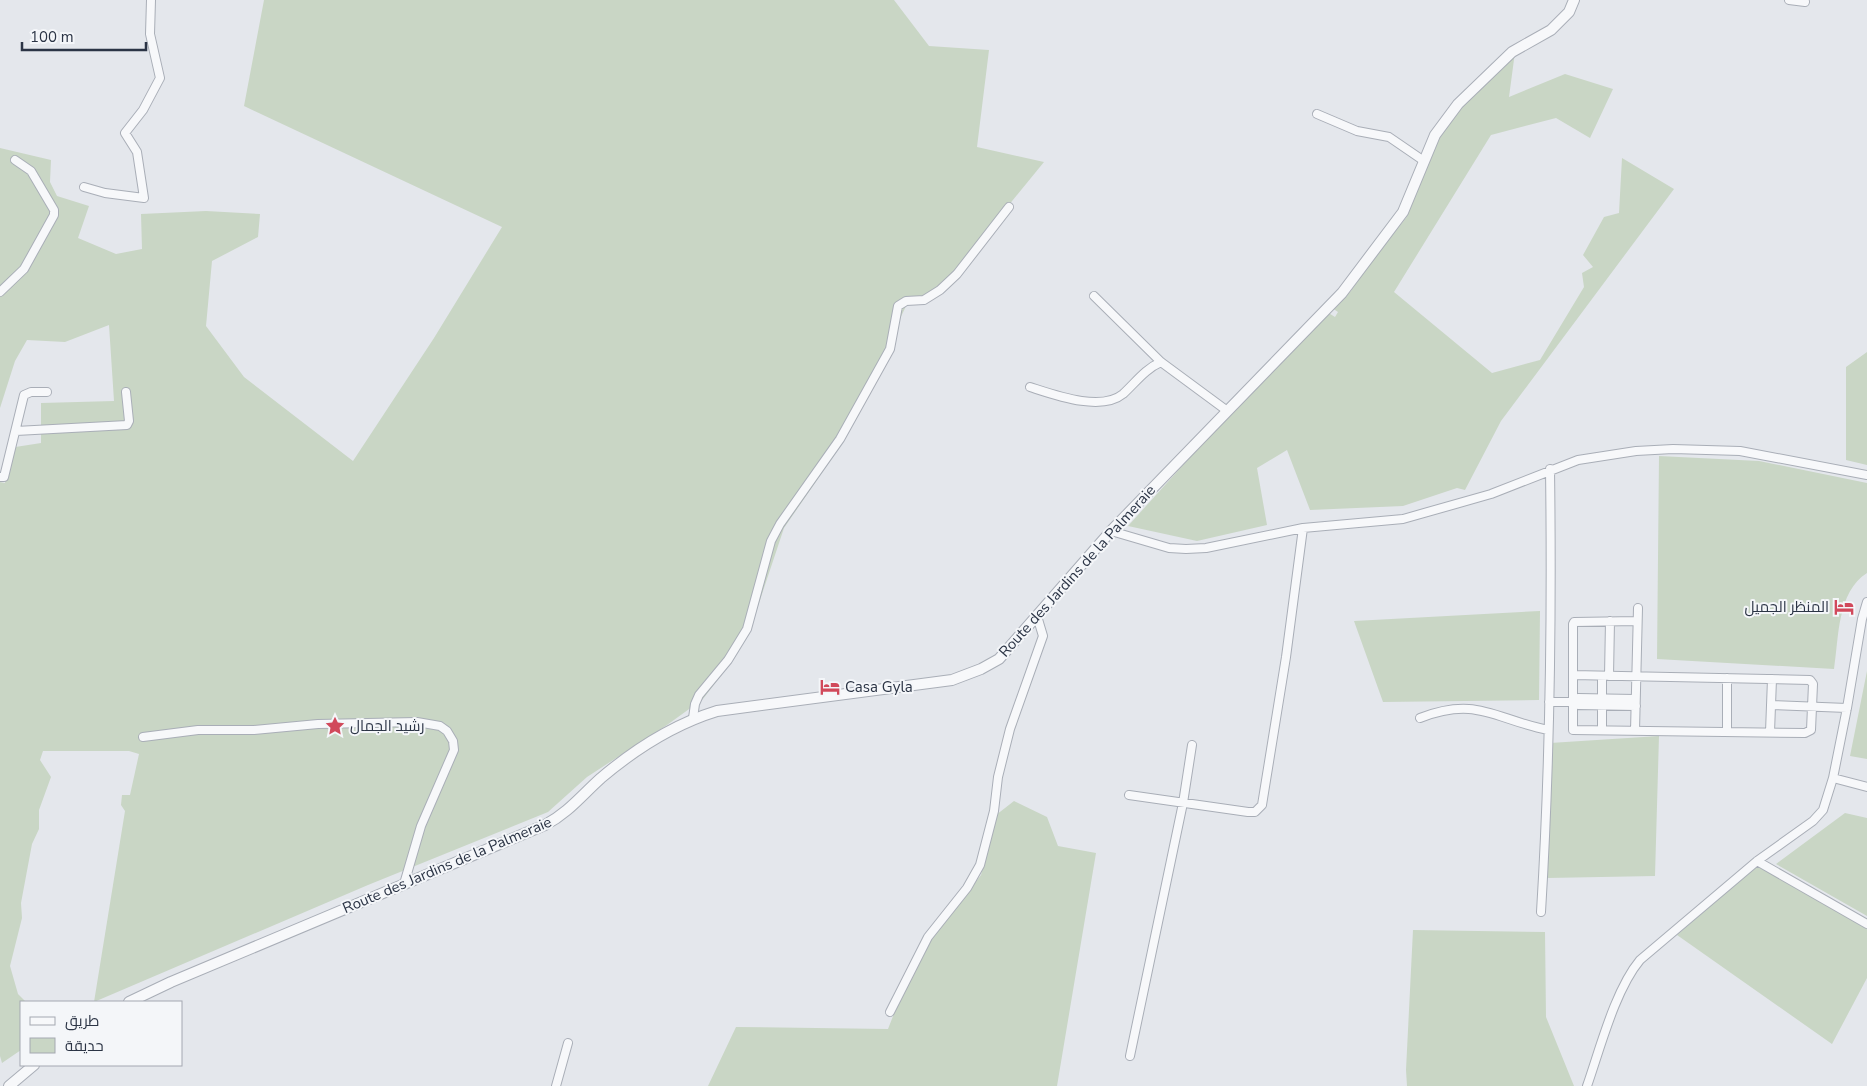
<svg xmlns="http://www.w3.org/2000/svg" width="1867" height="1086" font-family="'Nunito Sans',Cairo,sans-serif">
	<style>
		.green { fill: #c9d6c5 }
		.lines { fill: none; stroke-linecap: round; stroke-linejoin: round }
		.minor-casing { stroke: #a9aeb7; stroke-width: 10 }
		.tertiary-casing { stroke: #a9aeb7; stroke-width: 12 }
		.minor { stroke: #f7f8fa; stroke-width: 8 }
		.tertiary { stroke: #f7f8fa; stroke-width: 10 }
		.labels { text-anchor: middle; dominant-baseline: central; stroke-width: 4; stroke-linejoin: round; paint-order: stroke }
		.street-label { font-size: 15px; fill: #2b3445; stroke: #f4f6f9 }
		.poi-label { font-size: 15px; fill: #2b3445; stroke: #f4f6f9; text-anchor: start }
	</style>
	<rect width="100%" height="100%" fill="#e4e7ec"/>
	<path class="green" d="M264,0H894L929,46L989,50L977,147L1044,162L930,301L907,304L837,451L784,528L754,618L735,657L703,699L667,725L587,777L548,812L368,885L94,1002L125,811L121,805L122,795H130L139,754L129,751H43L40,760L51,777L39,810V829L32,844L21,903L22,918L10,966L18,994L26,1002H21V1050L2,1063L0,1056V482L5,483L9,448L41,443V403L114,401L109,325L65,342L27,340L15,361L0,408V148L51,160L50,182L57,196L89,206L78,238L116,254L142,249L141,214L206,211L260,214L258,237L212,261L206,326L244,377L353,461L434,338L502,227L244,106Z
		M1515,52L1509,97L1565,74L1613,89L1590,138L1556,118L1491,135L1394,292L1492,373L1540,360L1584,287L1582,273L1593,267L1583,255L1604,217L1619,213L1622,158L1674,189L1501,421L1465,490L1457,488L1403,506L1310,510L1287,450L1257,468L1267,525L1197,541L1128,526L1249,392L1327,312L1335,317L1338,312L1332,308L1351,291L1356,279L1406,218L1445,125Z
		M1867,352V465L1846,460V367Z
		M1659,456L1759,461L1867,483V573C1837,592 1839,637 1834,669L1657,659Z
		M1540,611L1539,700L1383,702L1354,621Z
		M1867,671V759L1850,756Z
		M1659,736L1655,876L1547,878L1550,743Z
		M1014,801L1047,817L1058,846L1096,853L1057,1086H708L736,1027L888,1029L904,988L933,936L981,875L996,815Z
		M1845,813L1867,818V916L1776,864Z
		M1758,864L1867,927V978L1832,1044L1677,935Z
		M1413,930L1545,932L1546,1017L1574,1086H1407L1406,1070Z"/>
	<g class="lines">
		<defs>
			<path id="minor" d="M1789,0L1805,2
				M1317,114L1357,131L1389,137L1424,161
				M84,187L105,193L144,198L137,152L125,133L143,110L160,78L150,34L151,0
				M0,292L24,269L54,215V210L31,171L15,160
				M1094,296L1161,362L1226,410
				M1030,387C1055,395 1101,412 1123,394C1136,382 1145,369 1161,362
				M16,431L127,425L129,421L126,392
				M0,477H4L24,395L31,392H47
				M1111,531L1169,548L1186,549L1206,548L1303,528L1403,519L1491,494L1578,460L1636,451L1673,449L1740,451L1867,475
				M1573,675L1810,680L1813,684L1811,730L1805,733L1573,730V624L1574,622L1637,621
				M1602,676V730
				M1609,676L1610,621
				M1549,702H1572L1578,698L1635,699
				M1572,702L1578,705L1636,706
				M1771,705L1847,708
				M693,718L695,704L699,695L728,660L747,629L771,541L780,524L840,439L890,349L898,306L906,301L924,300L940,290L957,274L1009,207
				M1420,718C1477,696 1494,719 1548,730
				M1635,731L1638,608
				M1727,731V678
				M1770,732L1772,679
				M143,737L198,730H254L318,724L417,722L440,726L447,731L453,741L454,750L421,826L404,884
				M1833,778L1867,787
				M1129,795L1248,812H1255L1262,805L1286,657L1303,528
				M1757,861L1867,924
				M1541,912C1550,765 1552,617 1550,469
				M890,1012L928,937L967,888L980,865L994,811L998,777L1010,729L1043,636L1037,616
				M1130,1056L1183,803L1192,745
				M556,1086L568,1043
				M1587,1086C1600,1049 1615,990 1640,960L1757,861L1813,821L1823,810L1833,778L1847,708L1862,619L1867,602"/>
			<path id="tertiary" d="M129,1002L171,982L545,825C568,813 582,795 601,778C634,750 675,724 717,711L952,680L981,669L999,659L1111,531L1342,293L1403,212L1435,135L1458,104L1512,52L1551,30L1569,12L1574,0
				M9,1086L34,1065"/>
		</defs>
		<use href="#minor" class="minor-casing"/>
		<use href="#tertiary" class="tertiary-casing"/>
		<use href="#minor" class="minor"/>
		<use href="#tertiary" class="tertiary"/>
	</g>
	<defs>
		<symbol id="hotel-bare" viewBox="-9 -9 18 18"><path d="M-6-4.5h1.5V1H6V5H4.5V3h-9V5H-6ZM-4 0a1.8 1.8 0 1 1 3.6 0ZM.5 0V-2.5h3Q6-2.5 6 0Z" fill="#d1495b" stroke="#f4f6f9" stroke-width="2.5" paint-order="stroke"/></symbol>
		<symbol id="sight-bare" viewBox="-9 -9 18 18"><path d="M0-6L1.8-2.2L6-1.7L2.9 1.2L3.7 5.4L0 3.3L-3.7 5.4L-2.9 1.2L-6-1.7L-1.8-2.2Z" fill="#d1495b" stroke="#f4f6f9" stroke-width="2.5" paint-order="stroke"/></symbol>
	</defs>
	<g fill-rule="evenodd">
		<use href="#hotel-bare" x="1830" y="593" width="28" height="28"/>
		<use href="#hotel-bare" x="816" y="673" width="28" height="28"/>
		<use href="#sight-bare" x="321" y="712" width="28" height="28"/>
	</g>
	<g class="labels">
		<g class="street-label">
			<text transform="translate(1077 571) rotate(-48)">Route des Jardins de la Palmeraie</text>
			<text transform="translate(447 865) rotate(-23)">Route des Jardins de la Palmeraie</text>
		</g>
		<g class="poi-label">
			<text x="1829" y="607" text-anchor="end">المنظر الجميل</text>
			<text x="845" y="687">Casa Gyla</text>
			<text x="350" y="726">رشيد الجمال</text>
		</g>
	</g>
	<rect x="20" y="1001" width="162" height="65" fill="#f4f6f9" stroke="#a4a8b1"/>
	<rect x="30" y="1017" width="25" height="8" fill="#f7f8fa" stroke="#a4a8b1"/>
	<text x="65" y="1026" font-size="15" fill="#2b3445">طريق</text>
	<rect x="30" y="1038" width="25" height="15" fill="#c9d6c5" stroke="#a4a8b1"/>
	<text x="65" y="1051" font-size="15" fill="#2b3445">حديقة</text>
	<path d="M22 42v8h124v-8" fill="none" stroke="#2b3445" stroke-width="2.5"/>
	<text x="30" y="42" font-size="15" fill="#2b3445" stroke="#f4f6f9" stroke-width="4" paint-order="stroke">100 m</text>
</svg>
